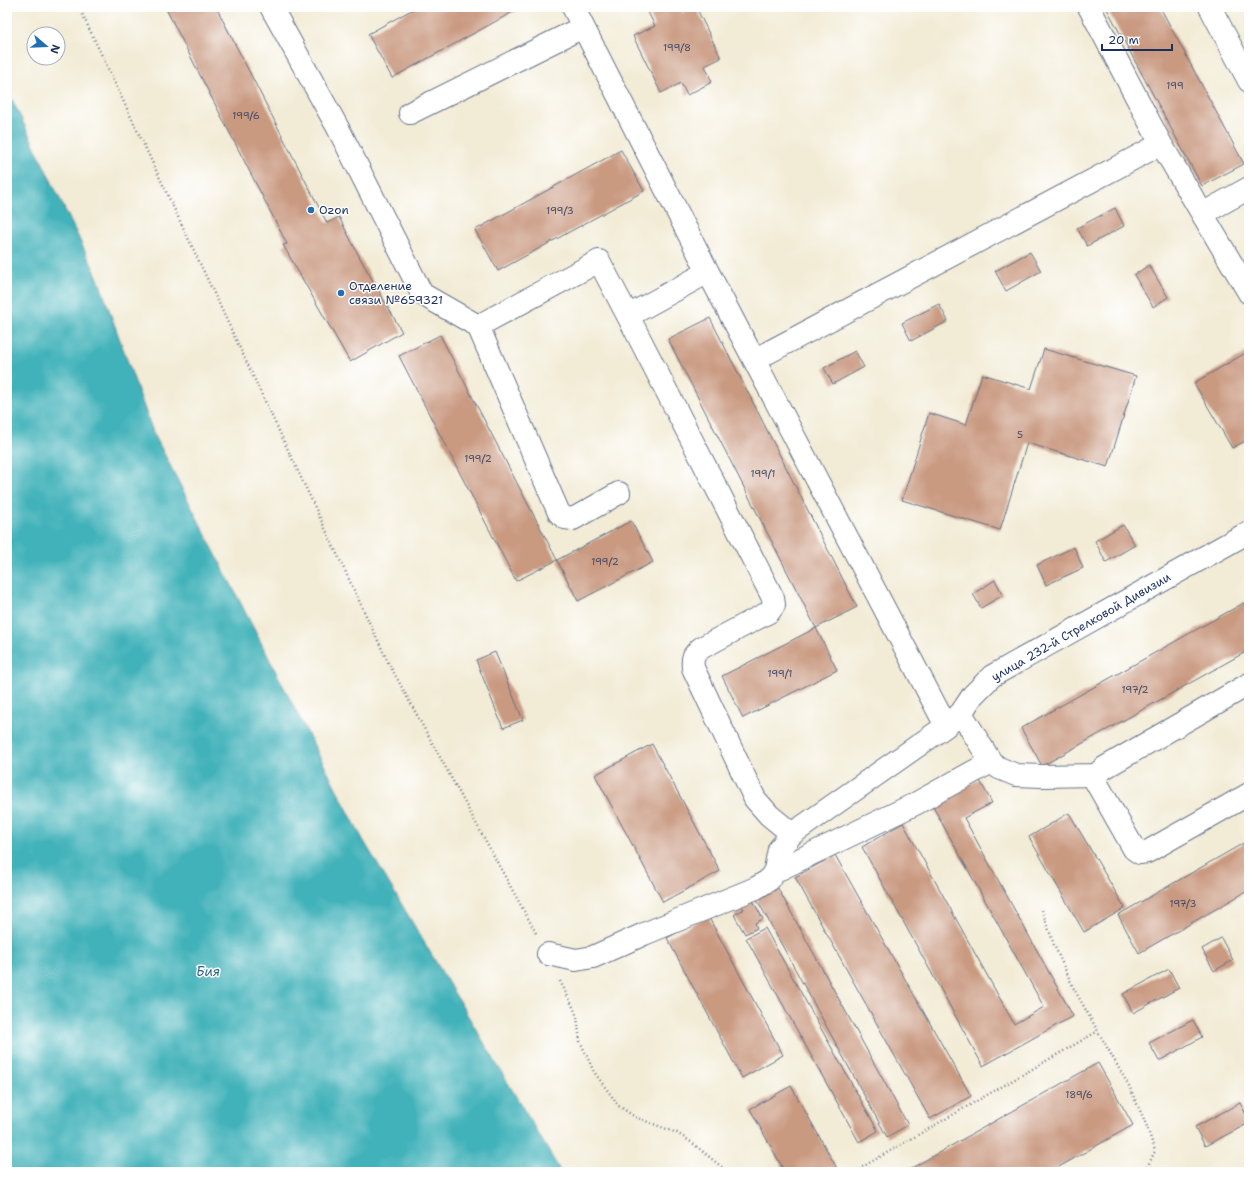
<svg xmlns="http://www.w3.org/2000/svg" width="1256" height="1179" font-family="'Shantell Sans',sans-serif">
	<style>
		.water { fill: #42b2ba; stroke: #2e708c }
		.building { fill: #c99980 }
		.lines { fill: none; stroke-linecap: round; stroke-linejoin: round }
		.minor-casing { stroke: #667188; stroke-width: 24 }
		.path { stroke: #667188; stroke-width: 2.5; stroke-dasharray: 1 3; stroke-linecap: butt }
		.minor { stroke: #fff; stroke-width: 22 }
		.poi-dot { fill: #1f6fb2; stroke: #fff; stroke-width: 1.5 }
		.labels { text-anchor: middle; dominant-baseline: central; stroke-width: 3; stroke-linejoin: round; paint-order: stroke }
		.number-label { font-size: 10px; fill: #464a66 }
		.poi-label { font-size: 12px; fill: #1b2f5e; stroke: #fff; text-anchor: start }
		.street-label { font-size: 12px; fill: #1b2f5e; stroke: #fff }
		.water-label { font-size: 13px; font-style: italic; fill: #2b6383; stroke: #fff }
	</style>
	<rect width="100%" height="100%" fill="#fff"/>
	<filter id="ink" filterUnits="userSpaceOnUse"><feTurbulence type="fractalNoise" baseFrequency=".025" numOctaves="2"/><feDisplacementMap in="SourceGraphic" scale="8" xChannelSelector="R" yChannelSelector="G"/><feConvolveMatrix kernelMatrix="1 2 1 2 8 2 1 2 1" color-interpolation-filters="sRGB"/></filter>
	<filter id="wash" filterUnits="userSpaceOnUse"><feTurbulence type="fractalNoise" baseFrequency=".012" numOctaves="4" result="noise"/><feDisplacementMap in="SourceGraphic" scale="16" xChannelSelector="R" yChannelSelector="G"/><feGaussianBlur stdDeviation="0.9" result="paint"/><feColorMatrix in="noise" values="0 0 0 0 0 0 0 0 0 0 0 0 0 0 0 0 0 1.4 0 .05"/><feComposite in="paint" operator="in"/></filter>
	<g filter="url(#wash)">
		<rect width="100%" height="100%" fill="#f2ebd5"/>
		<path class="water" d="M7,89L97,276L153,432L295,709L362,838L561,1172H7Z"/>
		<g id="blocks">
			<path class="building" d="M165,7H216L327,223L339,217L360,258L402,332L350,362L283,245L287,244Z
				M417,7H522L392,78L368,34Z
				M653,7H678L681,13L696,7L721,58L705,66L712,82L687,95L681,83L661,93L633,36L655,26L647,10Z
				M1106,7H1160L1244,164L1202,186Z
				M621,150L644,191L498,271L475,230Z
				M1115,208L1124,226L1087,246L1077,228Z
				M1030,252L1041,271L1006,291L995,271Z
				M1149,265L1168,297L1153,307L1134,275Z
				M939,304L948,321L911,341L902,323Z
				M710,318L857,607L816,628L668,339Z
				M440,335L557,560L516,581L399,356Z
				M1044,349L1136,376L1108,467L1027,443L1000,530L902,500L929,413L966,425L982,374L1031,389Z
				M855,351L864,367L833,384L824,368Z
				M1249,351V439L1232,448L1194,383Z
				M631,521L653,562L578,601L557,560Z
				M1123,525L1135,545L1106,562L1095,541Z
				M1074,547L1083,568L1046,585L1037,565Z
				M995,580L1003,595L981,608L973,594Z
				M1249,600V650L1042,766L1021,728Z
				M816,628L837,670L743,718L722,676Z
				M495,652L523,720L503,728L476,660Z
				M652,744L720,871L663,902L595,775Z
				M979,779L992,803L964,818L1073,1016L983,1066L862,847L903,823L1014,1024L1044,1007L932,805Z
				M1069,813L1125,908L1084,932L1029,837Z
				M1249,840V890L1139,953L1118,915Z
				M835,855L971,1096L930,1119L795,877Z
				M775,883L908,1125L887,1137L754,894Z
				M752,899L763,919L755,923L757,928L745,934L734,915L744,909L741,905Z
				M708,916L783,1055L742,1078L667,938Z
				M765,928L878,1131L859,1142L746,938Z
				M1221,938L1233,960L1214,971L1202,949Z
				M1169,969L1179,988L1133,1013L1123,994Z
				M1193,1020L1202,1037L1159,1061L1149,1043Z
				M1098,1063L1133,1125L1050,1172H911L910,1169Z
				M791,1086L839,1172H785L750,1109Z
				M1240,1103L1249,1120V1123L1205,1146L1195,1127Z"/>
		</g>
	</g>
	<g filter="url(#ink)">
		<use href="#blocks" fill-opacity="0" stroke="#667188" stroke-width="1"/>
		<g class="lines">
			<defs>
				<path id="minor" d="M271,7L338,128L422,294L478,326L559,513L565,518L573,519L619,493
					M573,7L708,272L946,726
					M1089,7L1161,144L1249,293
					M1210,7L1249,81
					M410,113L583,27
					M1202,214L1249,188
					M628,316L708,272
					M478,326L599,261L628,316L773,598L774,605L769,612L701,648C693,655 692,657 693,668L755,799L769,815L792,834
					M754,360L1161,144
					M1249,684L1104,768L1096,775V782L1134,849L1140,853L1147,852L1249,794
					M961,713L991,762L999,768L1016,775L1042,776L1096,775
					M780,869L915,804L991,762
					M548,954L576,960L593,957L644,934L756,888L769,880L775,870L779,849L792,834L946,726L961,713L973,695L992,676L1249,532"/>
			</defs>
			<use href="#minor" class="minor-casing"/>
			<path class="path" d="M79,7L388,662L537,935
				M1042,910L1054,945L1074,989L1129,1086L1146,1124L1155,1151L1145,1172
				M560,981L573,1007L577,1017L580,1041L594,1072L619,1106L635,1117L677,1133L691,1142L728,1172
				M856,1172L864,1166L1098,1031"/>
			<use href="#minor" class="minor"/>
		</g>
	</g>
	<g class="poi-dot">
		<circle cx="311" cy="210" r="4"/>
		<circle cx="341" cy="293" r="4"/>
	</g>
	<g class="labels">
		<g class="number-label">
			<text x="677" y="47">199/8</text>
			<text x="1175" y="85">199</text>
			<text x="246" y="115">199/6</text>
			<text x="560" y="210">199/3</text>
			<text x="1020" y="434">5</text>
			<text x="478" y="458">199/2</text>
			<text x="763" y="473">199/1</text>
			<text x="605" y="561">199/2</text>
			<text x="780" y="673">199/1</text>
			<text x="1135" y="689">197/2</text>
			<text x="1183" y="903">197/3</text>
			<text x="1079" y="1094">189/6</text>
		</g>
		<g class="poi-label">
			<text x="319" y="210">Ozon</text>
			<text x="349" y="286">Отделение<tspan x="349" dy="14">связи №659321</tspan></text>
		</g>
		<g class="street-label">
			<text transform="translate(1081 627) rotate(-30)">улица 232-й Стрелковой Дивизии</text>
		</g>
		<g class="water-label">
			<text x="208" y="971">Бия</text>
		</g>
	</g>
	<rect width="1256" height="1179" fill="none" stroke="#fff" stroke-width="24"/>
	<g transform="translate(46 46) rotate(109)"><circle r="19" fill="#ffffff" stroke="#a4acbf"/>
	<path d="M0-3L7 15L0 10L-7 15Z" fill="#1f6fb2"/>
	<text y="-6" font-size="11" font-weight="bold" text-anchor="middle" fill="#1b2f5e">N</text>
	</g>
	<path d="M1102 44v6h70v-6" fill="none" stroke="#1b2f5e" stroke-width="2"/>
	<text x="1108" y="44" font-size="12" fill="#1b2f5e" stroke="#ffffff" stroke-width="3" paint-order="stroke">20 m</text>
</svg>
